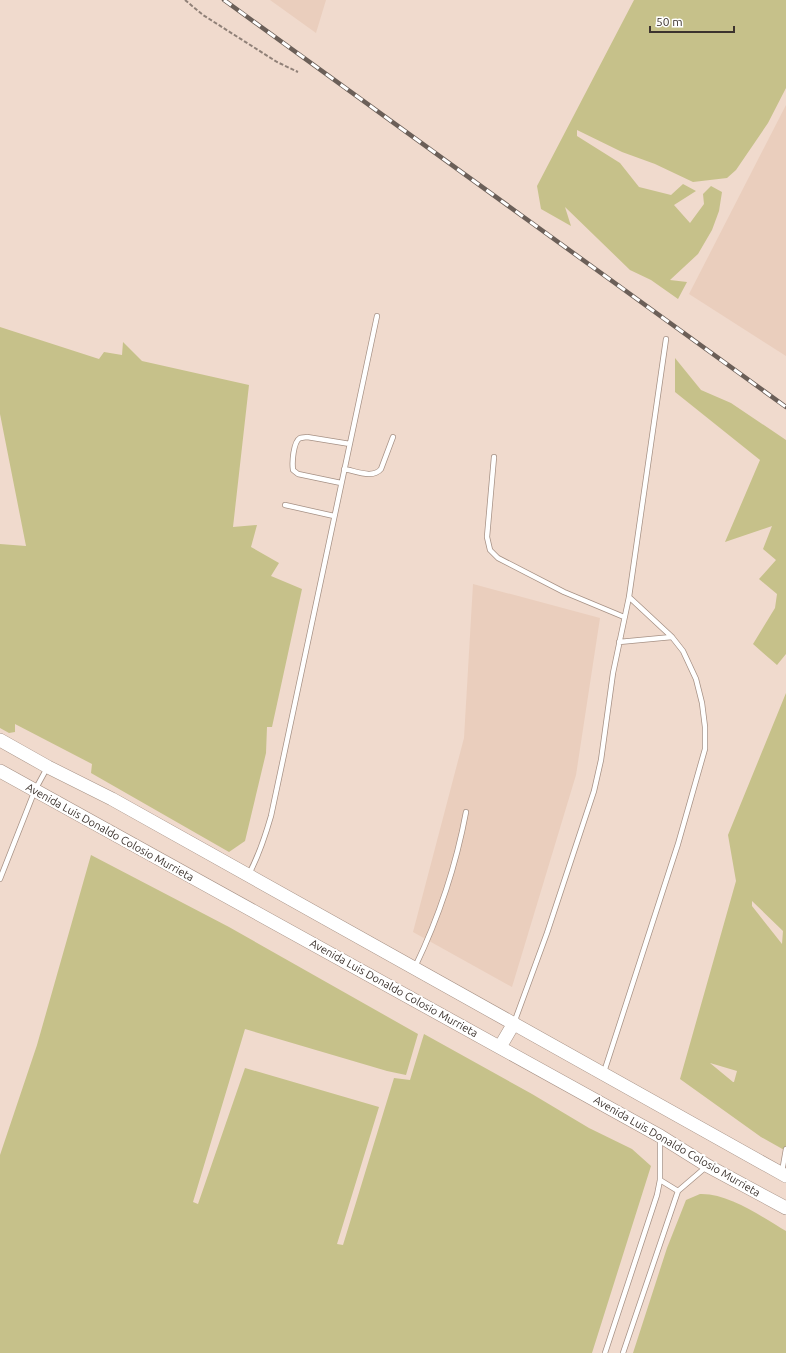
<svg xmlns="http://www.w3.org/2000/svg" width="786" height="1353" font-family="Ubuntu,sans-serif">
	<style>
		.built { fill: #eacebd }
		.green { fill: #c6c18a; fill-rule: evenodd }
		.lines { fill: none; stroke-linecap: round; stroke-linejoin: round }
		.lane-casing { stroke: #a69185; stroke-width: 6 }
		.secondary-casing { stroke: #a69185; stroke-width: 14 }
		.path { stroke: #908178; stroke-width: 2; stroke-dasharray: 4 2; stroke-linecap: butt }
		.lane { stroke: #fff; stroke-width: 4.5 }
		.secondary { stroke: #fff; stroke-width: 13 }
		.rail-casing { stroke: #6b5f58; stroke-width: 4.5 }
		.rail { stroke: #fff; stroke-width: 3; stroke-dasharray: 9; stroke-linecap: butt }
		.labels { text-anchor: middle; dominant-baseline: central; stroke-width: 4; stroke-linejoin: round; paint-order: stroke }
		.street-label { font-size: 11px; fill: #3c332e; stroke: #fff }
	</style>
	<rect width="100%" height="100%" fill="#f0dacd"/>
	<path class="built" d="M270,0H326L316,33Z
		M786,105V356L689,294Z
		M473,584L600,618L576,775L512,987L413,932L464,738Z"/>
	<path class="green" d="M634,0H786V88L768,123L736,170L727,178L693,182L655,164L622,152L577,130V136L620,163L639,187L671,195L683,184L696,191L674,205L690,223L704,204L703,194L711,186L722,192L719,211L712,230L698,254L670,280L687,282L678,299L651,280L630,270L565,207L571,226L541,209L537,186Z
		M0,327L99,359L104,352L122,355L123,342L142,361L249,385L233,527L257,525L251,547L279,563L271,576L302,589L272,727H267L266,753L245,841L229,852L91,773L92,764L15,724V732L9,733L0,728V544L26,546L0,414Z
		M675,358L701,390L731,403L786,440V654L777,665L753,644L775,608L777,594L759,579L776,560L763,549L772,526L725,542L760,460L675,392Z
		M786,693V1151L761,1137L680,1079L736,881L728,835ZM752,901L783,931L782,944L752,906ZM710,1063L737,1071L734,1082H733Z
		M91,855L229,927L418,1034L406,1075L387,1071L245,1029L193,1202L198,1204L245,1068L379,1107L337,1244L343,1245L394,1078L410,1080L424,1034L532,1094L589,1128L632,1149L651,1166L592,1353H0V1155L37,1045Z
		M700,1194C729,1193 762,1217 786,1231V1353H633L667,1248L686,1200Z"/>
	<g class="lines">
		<defs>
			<path id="lane" d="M494,457L487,537L490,550L498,558L564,592L624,617
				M344,469C356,471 373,479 381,469L393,437
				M341,483L298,474L293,470C292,463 293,442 300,438C301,438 306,437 307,437L350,444
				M285,505L334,516
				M629,597L666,339
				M619,642L672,637
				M249,874C259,855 265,837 271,816L377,316
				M0,879L35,790L47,768
				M415,967C439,917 456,866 466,812
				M514,1023L547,933L594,791L601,760L613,673L629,597L672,637L683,651L696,679L702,703L705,727V749L678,844L604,1072
				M782,1172L786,1149
				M660,1180L678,1191
				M605,1353L657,1195L660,1180V1137
				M623,1353L678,1191L706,1167"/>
			<path id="secondary" d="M0,740L48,767L112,799L786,1176
				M0,771L660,1136L708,1166L786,1208
				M500,1047L514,1023"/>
		</defs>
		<use href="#lane" class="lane-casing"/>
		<use href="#secondary" class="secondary-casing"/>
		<path class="path" d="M185,0L203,15L277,62L298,72"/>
		<use href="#lane" class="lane"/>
		<use href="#secondary" class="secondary"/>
		<defs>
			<path id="rail" d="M224,0L786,407"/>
		</defs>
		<use href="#rail" class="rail-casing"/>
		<use href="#rail" class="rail"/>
	</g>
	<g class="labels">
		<g class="street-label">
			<text transform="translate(110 832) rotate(29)">Avenida Luis Donaldo Colosio Murrieta</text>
			<text transform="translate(394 988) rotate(29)">Avenida Luis Donaldo Colosio Murrieta</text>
			<text transform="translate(677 1146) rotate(30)">Avenida Luis Donaldo Colosio Murrieta</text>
		</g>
	</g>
	<path d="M650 26v6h84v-6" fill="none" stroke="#3c332e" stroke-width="2"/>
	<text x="656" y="26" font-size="12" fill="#3c332e" stroke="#ffffff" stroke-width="3" paint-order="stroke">50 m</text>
</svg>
